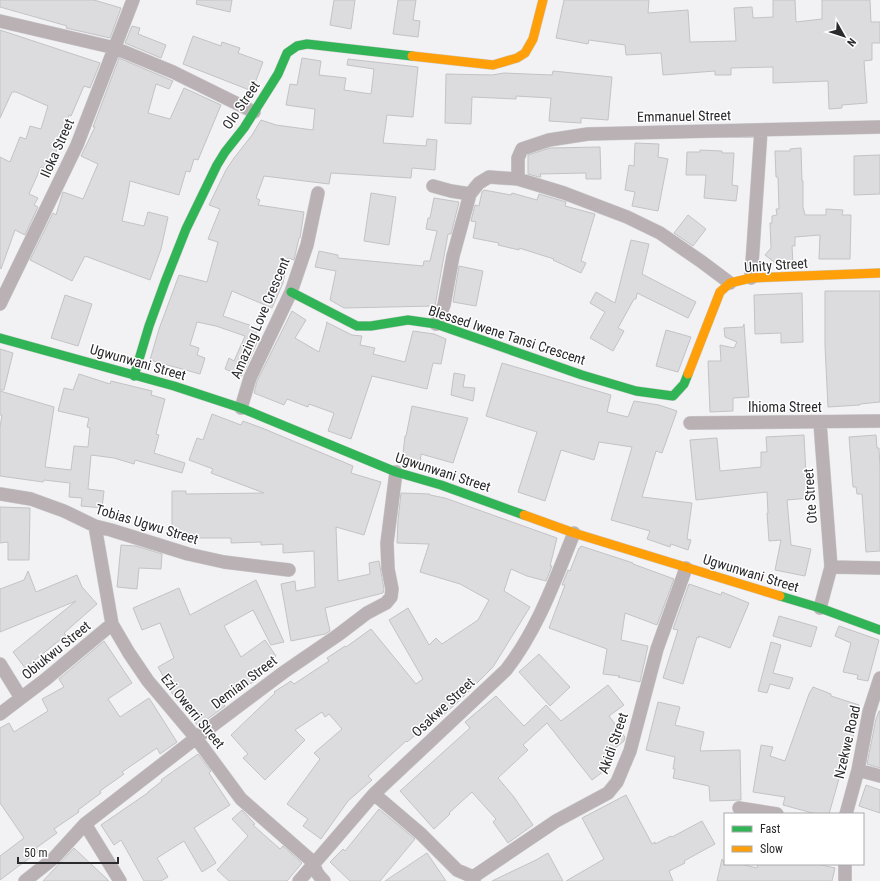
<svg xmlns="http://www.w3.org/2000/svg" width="880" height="881" font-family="'Roboto Condensed',sans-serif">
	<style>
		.building { fill: #dcdbdd; stroke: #c3c3c5 }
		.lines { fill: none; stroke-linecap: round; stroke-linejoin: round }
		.street-casing { stroke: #cfcfd0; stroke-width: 14 }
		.fast-casing { stroke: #cfcfd0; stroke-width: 10 }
		.slow-casing { stroke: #cfcfd0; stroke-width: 10 }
		.street { stroke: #b9b1b4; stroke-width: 13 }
		.fast { stroke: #30b455; stroke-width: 9 }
		.slow { stroke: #ff9f0a; stroke-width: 9 }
		.labels { text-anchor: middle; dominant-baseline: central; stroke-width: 3; stroke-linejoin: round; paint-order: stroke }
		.street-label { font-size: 14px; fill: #2a2a2c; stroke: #fff }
	</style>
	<rect width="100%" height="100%" fill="#f2f2f5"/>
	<path class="building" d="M0,0H94L121,8L110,38L66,28L67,26L0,7Z
		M197,0H232L230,12L196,4Z
		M334,0H355L351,29L330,25Z
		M398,0H416L413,20L420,21L418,37L393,34Z
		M564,0H649L648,13L688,10L690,42L736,41L734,8L752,7L753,18L773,17V0H795L796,22L822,19V0H870L871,22H880V43H872V60L864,61L867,103L842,105V108L829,109L828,81L773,83V67L731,68V75H715V71L663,75L661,53L626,55L625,45L589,40L588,44L556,38Z
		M132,26L140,28L138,34L166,45L161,58L125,43Z
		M0,30L100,63L90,88L84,86L71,116L69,115L59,145L48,170L41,167L29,194L38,198L34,205L38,207L25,235L15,230L1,269L0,268V157L10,162L20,137L26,139L30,126L41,129L48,106L16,92H12L0,118Z
		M193,36L221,46L222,42L240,48L238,53L263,62L252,91L183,64Z
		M119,58L173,81L169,89L156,84L148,113L170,119L184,88L221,105L198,160L194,159L190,172L186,171L179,195L130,181L128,193L122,221L144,226L148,212L168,217L161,249L150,280L85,256L72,281L30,260L53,213L56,215L63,192L83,199L98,164L81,156L95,127H93Z
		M302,58L321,61L319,75L346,78L344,90L371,94L374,69L347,65L348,59L418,67L413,117L387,115L383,143L426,146L427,139L437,140L435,170L412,168L411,178L331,173L329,184L264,176L256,198L260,200L258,205L304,212L300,238H299L294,260L288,258L283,283L272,308L232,291L223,316L258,328L255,336L259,338L242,376L225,369L229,358L234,361L245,336L216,326L197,322L190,345L199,348L197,355L205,358L200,374L150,360L159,329L179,275L207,282L218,242L208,239L220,209L209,205L226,170L234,158L252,135L261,120L276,125L313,130L315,109L286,105L290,84L297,85Z
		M553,71L612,77L608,120L581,118V123L549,121L551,98L516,96V99L472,97L471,124L445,123L446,74L492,75L504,73L527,74L552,75Z
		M635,143L659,144L658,157L668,159L658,211L632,206L635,192L625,190L629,165L634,166Z
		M600,147L601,179H586V173L540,174L541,177H539L528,174V155L550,148Z
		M801,148L802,181H803V207L805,215H826V209L843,210L842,215H851L850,259H819L820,235L795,237V246H792L793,264L778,265L765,255L771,248L770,223H772V216L777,215L776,209H779L778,177H776L775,151H790V149Z
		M700,150L722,151V153H734L732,185L738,186L736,201L704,198L706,175H686L687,152H700Z
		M880,155V194L854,195V156Z
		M484,190L511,195L512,193L537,200L539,194L566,202L565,206L595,214L581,261L586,263L581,273L553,260L554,259L519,248V250L498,245L499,243L473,238L476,222L471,221L475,205L479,206L482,192Z
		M371,193L396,197L389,245L364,241Z
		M434,198L459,202L451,234H448L435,306L344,308L330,300L336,271L315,267L319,251L338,255V258L423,266L424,261H430L437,231L426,229L428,218H430Z
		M688,215L706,229L693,246L674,233Z
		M631,240L649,244L642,274L696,302L688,318L637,293L636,299H634L618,328L624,331L613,351L590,338L605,312L590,303L596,292L615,303Z
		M459,266L483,271L476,306L453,302Z
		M825,291H880V402L860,404V405L828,407L825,346Z
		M802,293L803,342L781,343V333L755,334L754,295Z
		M65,295L92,304L78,346L51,338Z
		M292,311L306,320L295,338L319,352L327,323L326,322L352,335L362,336L360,345L375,348L373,354L405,362L413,331L434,334L446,339L441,364L433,363L427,389L372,376L351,439L328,431L334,413L309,404L308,407L287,399L284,405L254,393L257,381Z
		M744,324L749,397L733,398V411L710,412L708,361H721L720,345L734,348L737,342L725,337L724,328L743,327Z
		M666,330L691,337L678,372L656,366Z
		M0,349L13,353L4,390H0Z
		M502,363L611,395L607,412L628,417L634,401L659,405L677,411L662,453L656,451L642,497L692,503L687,539L691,540L688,550L671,544L670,547L647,539L650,531L611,520L632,447L599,442L594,460L561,450L545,501L518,492L537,432L486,416Z
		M454,373L465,375L463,387L475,388L473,401L451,395Z
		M79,374L110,384L111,381L152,391L151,395L165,399L156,434L159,435L154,453L185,463L182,473L135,460L134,464L114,458L91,455L88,489L104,491L102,508L81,506L82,498L69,497L70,483L44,480L43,482L0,476V427L2,415H0V391L54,407L45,467L71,470L74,446L88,447L90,428L87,427L89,418L58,411L64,388L73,390Z
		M412,406L468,418L453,463L421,454L420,464L402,462L405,436H406Z
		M212,414L241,425L243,421L262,428L353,466L351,473L381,482L364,535L336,527L338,581L370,574L369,563L379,561L384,589L383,593L325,608L330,631L325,634L291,641L281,584L295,581L296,591L315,587L314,551L283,553V544L261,545V542L231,543V538H172V491H186V494L264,493L211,473L213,469L189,460L197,438L203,440Z
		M804,435L806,476H808L810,498L787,500L791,545L811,549L805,576L775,570L781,540L769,541L767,513H768L767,492L696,500L690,440L717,438L720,471L761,467V452H767L766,437Z
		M876,435L877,448H879L880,469V551L866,552L862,494H857L856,487H853L849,437Z
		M401,493L430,494V495L445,498L557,538L550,566H552L546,581L527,576L511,569L504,591L530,607L493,667L459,701L432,725L430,723L407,742L406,741L368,776L372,780L348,801L321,839L303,826L308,819L287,804L320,759L314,753L342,729L329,714L325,717L322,712L295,730L305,740L265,780L243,758L248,754L231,735L275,693L274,692L291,681L294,684L329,661L327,658L345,646L346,647L371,629L416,684L423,679L389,620L408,608L429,645L436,638L442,644L478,620L489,600L460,584L420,572L429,544L397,543L398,520Z
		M0,507L30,508L29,560H8V542L0,543Z
		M121,545L136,546L162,554L161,569L139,568L137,589L117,587Z
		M581,546L633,563V564L674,579L657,625L625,613L621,640L648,646L640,682L618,677L620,676L603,674L607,649L549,628L565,585H562L568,570L570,571L579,548H580Z
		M28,571L36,592L77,575L82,587L97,604L64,633L66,635L25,668L13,652L76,601L0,632V589L24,580Z
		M256,580L284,642L271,645L253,610L224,626L241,657L265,640L276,656L251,674L255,681L221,700L225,706L198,726L164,683L166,681L158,667L174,658L160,623L142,630L133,608L179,588L190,615Z
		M689,584L721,595L722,592L749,603L730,648L699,636V638L697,637L683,684L663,678L678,630L673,629Z
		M779,616L817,627L811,647L773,636Z
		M839,626L879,640L868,681L857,679L858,675L843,672L851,643L835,636Z
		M104,641L132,683L108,699L120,717L149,698L177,742L160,754L157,748L122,772L124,774L100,791L101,793L78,810L79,812L54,829L57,833L36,848L39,851L0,880V856L24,838L0,803V728L9,723L14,732L48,711L42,699L64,687L59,679Z
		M771,642L781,645L773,673L793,678L789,689L770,684L767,693L758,691Z
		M539,654L570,687L550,706L519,672Z
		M608,685L624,705L609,716L625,737L624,741L605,756L612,765L592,780L547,723L523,745L528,750L498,778L514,797L533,825L508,843L493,822L496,819L472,792L449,813L450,814L434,829L400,791L470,728L465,722L496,696L524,726L546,705L561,721Z
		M813,687L831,694V696L859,705L853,725L856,726L848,754H846L829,814H816L783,805L785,797L753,792L761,745L773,747L770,756L785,761L809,694Z
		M658,702L680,707L675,725L704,732L700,751L740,750L741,800L710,801L709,786L673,778L675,769H673L675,757L646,750Z
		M879,711H880V768L867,764L876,719Z
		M198,754L211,771L209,773L230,805L194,828L216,863L202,872L184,841L157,858L168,877L161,881H144L121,840L114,845L101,825L149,792H148L162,781L161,780Z
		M866,785L880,790V813L859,806Z
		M626,795L652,844L655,842V844L671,836L672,837L702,821L715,844L684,861L685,863L669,871L673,881H566L604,859L582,818Z
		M379,809L415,839L380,881H350L330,862L343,849L345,851Z
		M242,810L255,824L253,825L280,849L283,846L302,863L287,881H229L217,870L248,836L232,819Z
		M74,848L109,881H43Z
		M427,853L446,881H385Z
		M548,853L563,881H492L536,860Z
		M722,859L725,864H740L757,868L758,864H817L835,868L832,881H717Z"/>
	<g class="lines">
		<defs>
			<path id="street" d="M0,21L115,48L173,72L254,112
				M518,179V158L522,149L549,140L588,134L880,127
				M433,186L451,191L470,194
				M751,278L761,130
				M0,304L77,145L133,0
				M436,324L444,305L453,256L470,194L479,183L489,177L518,179L564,193L627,217L660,233L702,262L730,283
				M241,408L250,378L291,292L307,245L318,193
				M690,423L880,421
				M820,423L831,567L820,608
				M0,494L31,499L64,511L95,526L111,530L188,554L224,562L289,570
				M95,526L112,624L129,653L148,681L196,738L241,799L314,863C315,871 318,875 324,881
				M831,567L880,568
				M0,664L21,698
				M0,714L46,679L112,624
				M858,770L880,776
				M374,794L421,834L457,870L473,877
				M739,808L777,814
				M846,814L858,770L869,712L880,678
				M85,824L120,881
				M25,881L54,858L85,824L196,738L284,672L338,635L367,613L386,603L391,597L392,589L388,569L387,543L396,472
				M299,881L374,794L506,670C538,629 555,580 574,533
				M474,881L473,877L556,821L608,793L617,782L630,751L657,649L686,568
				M845,881V864"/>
			<path id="fast" d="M291,292L357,326H371L408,320L436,324L582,375L636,391L673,396L684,384L688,374
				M0,338L174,386L241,408L396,472L441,485L524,515
				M134,376L149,326L165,282L186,229L217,165L225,152L244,128L278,74L287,53L297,46L307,44L412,56
				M780,596L820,608L880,630"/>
			<path id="slow" d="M412,56L493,65L517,58L525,53L533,39L543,0
				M688,374L720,292L730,283L751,278L880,273
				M524,515L574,533L780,596"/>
		</defs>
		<use href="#street" class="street-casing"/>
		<use href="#fast" class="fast-casing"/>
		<use href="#slow" class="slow-casing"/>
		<use href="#street" class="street"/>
		<use href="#fast" class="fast"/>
		<use href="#slow" class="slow"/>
	</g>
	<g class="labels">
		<g class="street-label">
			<text transform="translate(241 105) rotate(-56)">Olo Street</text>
			<text transform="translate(684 116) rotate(-1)">Emmanuel Street</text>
			<text transform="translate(57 148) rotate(-66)">Iloka Street</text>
			<text transform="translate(776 265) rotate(-4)">Unity Street</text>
			<text transform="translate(260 318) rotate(-67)">Amazing Love Crescent</text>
			<text transform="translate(507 335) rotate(18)">Blessed Iwene Tansi Crescent</text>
			<text transform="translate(138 362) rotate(16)">Ugwunwani Street</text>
			<text x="785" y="407">Ihioma Street</text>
			<text transform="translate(443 472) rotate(18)">Ugwunwani Street</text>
			<text transform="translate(810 496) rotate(-94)">Ote Street</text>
			<text transform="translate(147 524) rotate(17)">Tobias Ugwu Street</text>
			<text transform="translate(751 573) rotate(17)">Ugwunwani Street</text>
			<text transform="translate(56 650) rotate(-39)">Obiukwu Street</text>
			<text transform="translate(244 682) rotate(-37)">Demian Street</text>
			<text transform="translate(443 707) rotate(-43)">Osakwe Street</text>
			<text transform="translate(193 711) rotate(51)">Ezi Owerri Street</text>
			<text transform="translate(847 742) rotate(-77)">Nzekwe Road</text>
			<text transform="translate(613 743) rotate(-71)">Akidi Street</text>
		</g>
	</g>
	<rect x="724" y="813" width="140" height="52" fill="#ffffff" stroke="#aaaaab"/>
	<rect x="732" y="826" width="20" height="6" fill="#30b455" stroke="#aaaaab"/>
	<text x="760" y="833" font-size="12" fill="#2a2a2c">Fast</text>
	<rect x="732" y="846" width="20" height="6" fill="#ff9f0a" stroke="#aaaaab"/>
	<text x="760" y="853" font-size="12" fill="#2a2a2c">Slow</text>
	<g transform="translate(844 36) rotate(129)" stroke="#ffffff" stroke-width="3" paint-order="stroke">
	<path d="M0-3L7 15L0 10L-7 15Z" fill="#2a2a2c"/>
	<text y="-6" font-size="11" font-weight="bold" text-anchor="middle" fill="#2a2a2c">N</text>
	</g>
	<path d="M18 857v6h100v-6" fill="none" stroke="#2a2a2c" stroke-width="2"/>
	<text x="24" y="857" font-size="12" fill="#2a2a2c" stroke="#ffffff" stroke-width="3" paint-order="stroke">50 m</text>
</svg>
